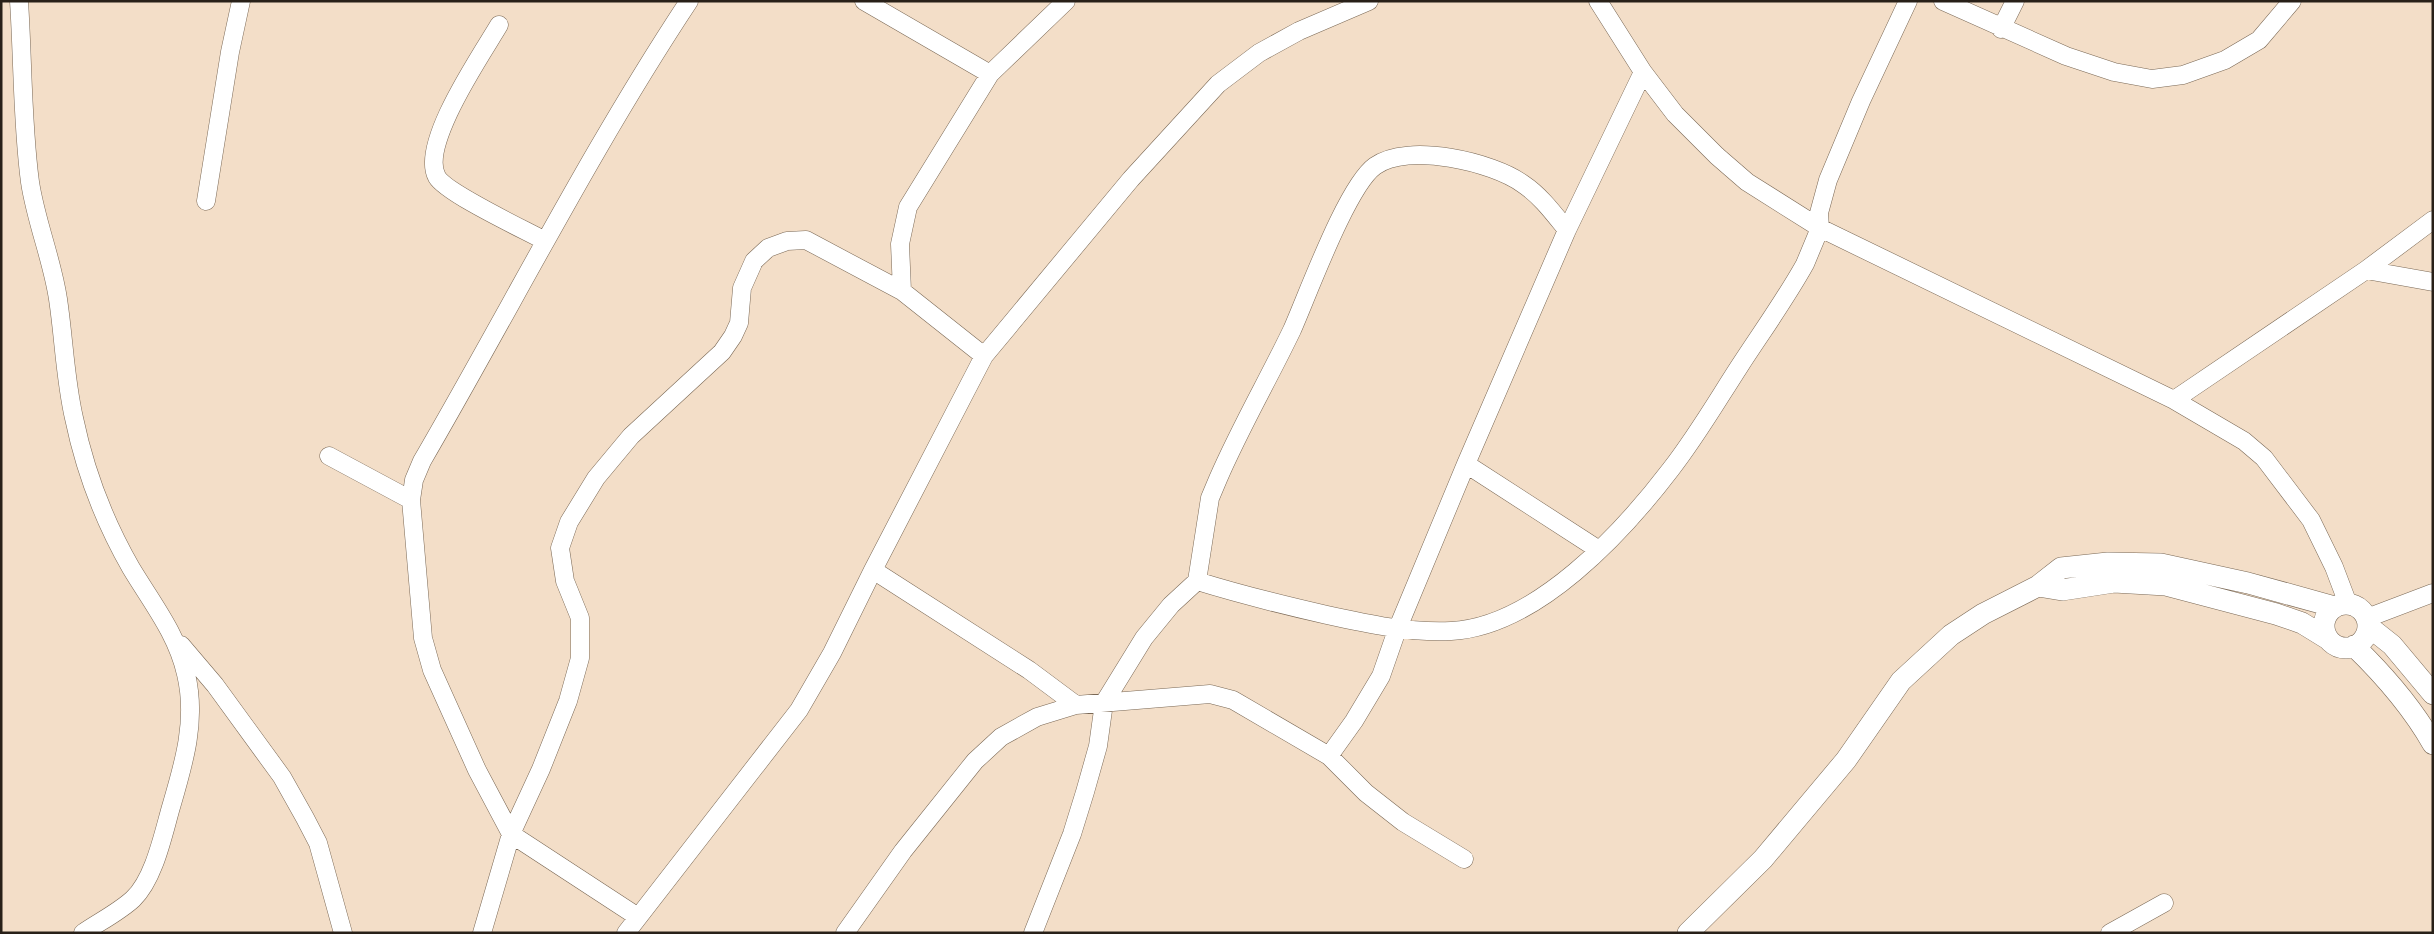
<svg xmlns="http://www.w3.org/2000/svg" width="2434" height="934" font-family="Inter,sans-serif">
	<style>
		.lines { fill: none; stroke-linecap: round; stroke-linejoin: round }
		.minor-casing { stroke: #7a6855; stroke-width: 19 }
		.tertiary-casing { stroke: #7a6855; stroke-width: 22 }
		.minor { stroke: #fff; stroke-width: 18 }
		.tertiary { stroke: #fff; stroke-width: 21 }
	</style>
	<rect width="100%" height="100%" fill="#f3dec8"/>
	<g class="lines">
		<defs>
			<path id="minor" d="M19,1C23,61 22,122 30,182C36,222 52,259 58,299C64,339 65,379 74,418C85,471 104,521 131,568C152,603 177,634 186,674C197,720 184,763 171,807C163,835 154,879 133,899C119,912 99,922 83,933
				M864,1L990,74
				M1598,1L1643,72L1675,114L1717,156L1747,182L1820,228L2174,400L2244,441L2264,458L2311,520L2334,567L2348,604
				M1943,1L2066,56L2114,72L2152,79L2183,75L2225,60L2259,40L2292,1
				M499,25C482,54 419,145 437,177C446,193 525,230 545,241
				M2001,29L2015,1
				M206,201L230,52L241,1
				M2366,270L2433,282
				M902,291L900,244L908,207L990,74L1066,1
				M2174,400L2366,270L2433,220
				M329,456L411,500
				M1466,464L1599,550
				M873,570L1029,670L1076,705
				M1197,581L1210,498L1218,479C1240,428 1268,380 1292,330C1308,294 1347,186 1375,166C1408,142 1493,162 1523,184C1541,196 1554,214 1567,230
				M2367,618L2433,593
				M181,645L215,685L282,777L305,818L318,843L343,933
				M1329,756L1354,721L1381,676L1397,630L1466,464L1567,230L1643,72
				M638,917L511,834L477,770L432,670L423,638L411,500L414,480L422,461C511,308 591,149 689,1
				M482,933L511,834L541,769L568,701L580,658V618L565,581L560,548L569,522L596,478L631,436L722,352L733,336L739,323L742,288L754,261L768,248L787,241L806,240L902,291L984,356
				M626,933L799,710L832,653L873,570L984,356L1131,179L1218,84L1259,53L1299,31L1369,1
				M845,933L903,851L975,761L1001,737L1037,717L1076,705L1210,694L1233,700L1329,756L1366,793L1403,822L1464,859
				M1033,933L1072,834L1085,792L1098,746L1104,703L1144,638L1171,605L1197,581C1239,594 1283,605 1327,615C1368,624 1409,633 1451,631C1536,627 1623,532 1671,469C1696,437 1717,401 1739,367C1761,333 1785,300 1805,264L1820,228L1819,213L1828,180L1861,101L1908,1
				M2110,933L2164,903"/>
			<path id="tertiary" d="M2038,586L2062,590L2114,582L2166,585L2276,614L2302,623L2328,639
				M2324 626a22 22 0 1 1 44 0a22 22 0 1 1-44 0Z
				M2368,626L2392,645L2433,694
				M2354,646C2385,676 2412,707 2433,744
				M1688,933L1763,859L1846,760L1901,681L1951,635L1983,614L2038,586L2061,568L2108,563L2161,564L2248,583L2335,607"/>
		</defs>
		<use href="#minor" class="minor-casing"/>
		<use href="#tertiary" class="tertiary-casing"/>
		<use href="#minor" class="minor"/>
		<use href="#tertiary" class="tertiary"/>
	</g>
	<rect width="2434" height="934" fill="none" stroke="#282018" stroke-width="5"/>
</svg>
